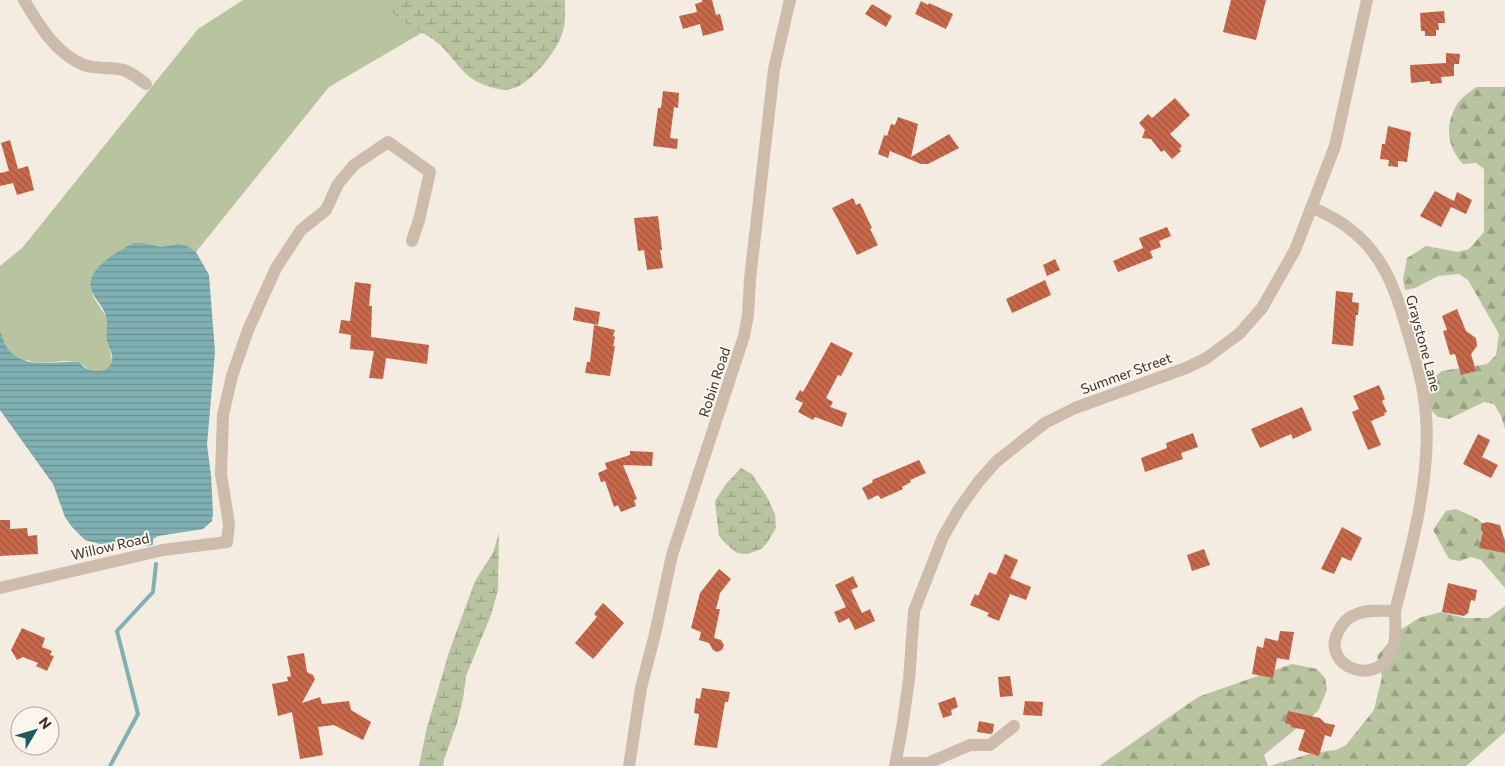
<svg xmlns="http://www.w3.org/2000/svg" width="1505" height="766" font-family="Commissioner,sans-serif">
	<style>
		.grass { fill: #b8c4a0 }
		.forest { fill: url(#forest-firs) }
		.wetland { fill: url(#wetland-marsh) }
		.water { fill: url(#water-rules) }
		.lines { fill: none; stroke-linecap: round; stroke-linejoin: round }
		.stream { stroke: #7fb0b2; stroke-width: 4 }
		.building { fill: url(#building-back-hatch) }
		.minor { stroke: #cdbbac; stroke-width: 12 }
		.labels { text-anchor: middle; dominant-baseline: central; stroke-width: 4; stroke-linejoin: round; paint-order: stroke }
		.street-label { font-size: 14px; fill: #3b302b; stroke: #fbf5ee }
	</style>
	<defs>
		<pattern id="forest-firs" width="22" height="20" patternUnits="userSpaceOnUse" patternTransform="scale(1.25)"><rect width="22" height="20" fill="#b8c4a0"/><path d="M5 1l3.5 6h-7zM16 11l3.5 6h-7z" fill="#97a083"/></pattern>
		<pattern id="wetland-marsh" width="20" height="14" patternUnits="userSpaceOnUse" patternTransform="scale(1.25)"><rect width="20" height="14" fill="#b8c4a0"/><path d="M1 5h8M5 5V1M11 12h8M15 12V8" fill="none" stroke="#97a083"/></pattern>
		<pattern id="water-rules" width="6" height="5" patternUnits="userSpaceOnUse" patternTransform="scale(1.25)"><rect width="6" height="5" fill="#7fb0b2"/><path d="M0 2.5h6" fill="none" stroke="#699091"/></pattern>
		<pattern id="building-back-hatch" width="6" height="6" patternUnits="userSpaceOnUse" patternTransform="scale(1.25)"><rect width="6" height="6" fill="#c8694b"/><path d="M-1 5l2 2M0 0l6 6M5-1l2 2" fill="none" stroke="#a4573f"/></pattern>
	</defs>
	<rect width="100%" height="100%" fill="#f4ebe1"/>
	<path class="grass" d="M243,0H478L329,87L196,252C182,242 175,247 160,247C154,247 148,245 143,243L96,271C93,277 90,282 91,289C93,301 103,308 107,320C109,326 107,332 107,339C107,349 121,367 101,371C89,374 85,364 77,362C60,358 44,367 27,360L0,371V266L23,247L198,29Z"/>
	<path class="forest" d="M1476,87H1505V429L1501,416L1494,404L1484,402L1449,419L1438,417L1431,410L1427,399L1433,378L1442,371L1487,364L1496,355L1499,334L1468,280L1459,274L1438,276L1415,288L1405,290L1403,280L1407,258L1426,246L1458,252L1469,249L1484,232V169L1476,163L1463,164C1447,146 1444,125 1458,103C1462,97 1470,92 1476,87Z
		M1456,509L1476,518L1498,536L1505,538V588L1481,560L1471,557L1460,561L1449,559L1433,530L1446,511Z
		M1505,606V732L1466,766H1270L1312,753L1336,750L1346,745L1374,710L1382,677L1377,656L1400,630L1419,618L1441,612L1464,618H1488Z
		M1292,664L1317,669L1325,678L1327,690L1318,711L1264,755L1268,766H1099L1198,697Z"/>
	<path class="wetland" d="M385,0H565C565,11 566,24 562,34C556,53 526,91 504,90C497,89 488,87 482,84C461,76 451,52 434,40C418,28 392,20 385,0Z
		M741,468L752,474L767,497L775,514L776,528L767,543L761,549L748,554L737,553L727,545L719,536L717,520L715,501L726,484Z
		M499,533L498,590L491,615L466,676L463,699L457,723L444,760L443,766H419L427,727L449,652L475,581L493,553Z"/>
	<path class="water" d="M134,243H143L161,247L179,244L187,246L196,252L209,275L215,352L207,445L211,475L213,513L212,521L203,529L158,536L153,539V545L146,546L142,541L100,544L85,540L72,527L65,517L53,484L0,410V332C3,337 4,344 8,349C25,371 56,360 79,362C84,368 88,370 96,371C105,372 114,366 112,355C111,351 108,346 107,341C105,329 110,325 104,311C99,300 88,294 91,280C95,264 120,250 134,243Z"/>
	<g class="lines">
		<path class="stream" d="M110,766L138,714L117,631L153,592L156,564"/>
	</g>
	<path class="building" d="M702,0H712L716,15L720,14L724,30L703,36L700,24L683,29L679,16L697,12L695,4L702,2Z
		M1231,0H1266L1256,40L1223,32Z
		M921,1L928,5L929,3L953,14L946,29L915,14Z
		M872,4L892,16L886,27L865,14Z
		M1444,11L1445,23H1438L1439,30H1436V36H1425V31H1421L1420,13Z
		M1446,53L1460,54L1459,64H1454V76L1441,77L1442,83L1430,84V81L1411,83L1410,65L1446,63Z
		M663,91L679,93L678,108L674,107L670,138L678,139L677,149L653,146L658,108H661Z
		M1175,98L1190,115L1170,134L1182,146L1179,149L1181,151L1172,159L1164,150L1161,152L1151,139L1142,138L1145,130L1139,123L1148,114L1152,118Z
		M898,117L918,124L911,157L949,134L959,148L928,164H921L890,151L888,158L878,154L884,135L887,136L891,124L895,125Z
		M1388,126L1411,132L1407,162L1398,161V167L1388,166L1389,160L1380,159L1382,144H1385Z
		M10,140L18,169L28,166L34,190L17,195L13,183L0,186V173L9,171L1,143Z
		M1435,191L1454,201L1457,192L1472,200L1466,214L1451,207L1441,227L1420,216Z
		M853,198L856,205L860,203L872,228L870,229L878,245L857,255L832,208Z
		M658,216L662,250H660L663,268L647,270L644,250L638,251L634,218Z
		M1167,227L1171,236L1159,241L1161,247L1150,251L1153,258L1118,272L1113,261L1143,248L1139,238Z
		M1055,259L1060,270L1047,276L1043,265Z
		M1045,280L1051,295L1012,313L1006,299Z
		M355,282L371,284L369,306H372L371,337L429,345L427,364L386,358L383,379L369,378L374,351L350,349L351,335L339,333L341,320L350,321Z
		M1336,291L1353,293L1352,302L1359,303L1358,315H1356L1353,346L1332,344Z
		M575,307L600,312L598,325L573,320Z
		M1457,309L1466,331L1476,338L1477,346L1471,354L1476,371L1461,375L1455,354L1450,355L1443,331L1447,330L1442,316Z
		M594,325L615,330L613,336L615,337L613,346H615L610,376L585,373L587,362H590Z
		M831,342L853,353L841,376L838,375L826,398L833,402L830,407L847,413L842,427L815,417L813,420L798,412L803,403L795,399L800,390L803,392Z
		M1379,385L1385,399L1382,401L1387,412L1384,413L1385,415L1371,421L1381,445L1368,450L1352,412L1359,409L1353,396Z
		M1302,407L1312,430L1293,439L1291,434L1260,448L1251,429Z
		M1193,433L1198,447L1181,453L1183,459L1145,472L1141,458L1167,448L1166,443Z
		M1478,434L1490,440L1482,457L1498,465L1491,478L1463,464Z
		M630,451L653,452L652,466L623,465L637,499L634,500L636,506L621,512L618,505L614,507L605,481L601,482L598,473L607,469L605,463L630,455Z
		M919,460L926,473L910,480L911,482L902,487L903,489L881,499L878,495L868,500L862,488L873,482L872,480Z
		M0,520H10V529L27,528L28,536L37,535L38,554L0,556Z
		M1487,522L1500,525L1505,542V553L1479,548L1483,532L1481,530V524Z
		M1342,527L1362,538L1351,561L1342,557L1334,574L1321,569Z
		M1204,549L1210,565L1192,571L1187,555Z
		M1005,554L1018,560L1010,578L1031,587L1026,600L1010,594L999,621L987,616L989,613L970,605L975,594L978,596L989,572L996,575Z
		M719,569L731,579L720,593L716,609H720L714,638L721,640L724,645L722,650L717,652L713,650L709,643L699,640L701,632L691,628L700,593Z
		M853,576L858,587L851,590L862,613L870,609L875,621L855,630L849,618L839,623L834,612L846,607L835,585Z
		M1448,583L1477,590L1475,601L1471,600L1468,613L1464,616L1442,612Z
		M603,603L624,623L593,659L575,643L597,617L594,614Z
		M22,628L45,638L42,647L52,651L50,655L54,656L47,671L36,666L38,663L23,657L17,660L11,650Z
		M1280,631L1294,632L1289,660L1277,658L1273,678L1252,674L1257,646L1263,648L1265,638L1278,641Z
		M304,653L307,672L313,675L315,679L302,703L320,697L322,704L349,701L351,710L371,722L363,740L334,725L318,727L323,755L300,759L292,712L278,716L272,684L288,681L287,677L291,676L287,656Z
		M1010,676L1013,696L1000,697L998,677Z
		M702,688L730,692L728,702H725L717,748L694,745L699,714L694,713L696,698L700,699Z
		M955,697L958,707L951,710L952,715L943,718L938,703Z
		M1025,701L1043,702L1042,716L1023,715Z
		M1288,711L1320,718L1325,723L1335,725L1331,737L1325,735L1319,756L1298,750L1305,730L1291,727V725L1285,723Z
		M979,721L994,724L993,732L991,734L977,732Z"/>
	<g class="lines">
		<path class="minor" d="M24,0C39,25 55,53 84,65C95,69 107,67 119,69C128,70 138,78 146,84
			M1312,207C1325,214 1340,220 1351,230C1382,254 1395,288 1405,323C1414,354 1424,384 1426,416C1431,478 1411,550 1395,611C1383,611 1368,609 1357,614C1348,617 1342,623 1338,632C1320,666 1378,690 1393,649C1397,638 1395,623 1395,611
			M0,588L163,550L227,542L229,524L221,474L223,415L232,376L248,330L276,268L301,230L326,210L338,184L354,165L388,142L430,172L419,220L412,241
			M896,763H928L970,745H990L1014,726
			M629,766L641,688L655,634L672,555L744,336L748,315L750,279L774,69L790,0
			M895,766L902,728L909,680L914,611L943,537L959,509L979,481L997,461L1045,423L1075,408L1186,368L1205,359L1239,334L1262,308L1295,250L1335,146L1367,0"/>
	</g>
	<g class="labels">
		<g class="street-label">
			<text transform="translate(1424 343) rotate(75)">Graystone Lane</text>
			<text transform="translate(1126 373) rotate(-20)">Summer Street</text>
			<text transform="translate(714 382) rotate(-72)">Robin Road</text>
			<text transform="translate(110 546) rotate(-13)">Willow Road</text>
		</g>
	</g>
	<g transform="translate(35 731) rotate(52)"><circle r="24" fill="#fbf5ee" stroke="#aea6a0"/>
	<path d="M0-4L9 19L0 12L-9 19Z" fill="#1f5a5e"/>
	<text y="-8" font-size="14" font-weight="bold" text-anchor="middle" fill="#3b302b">N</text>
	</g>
</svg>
